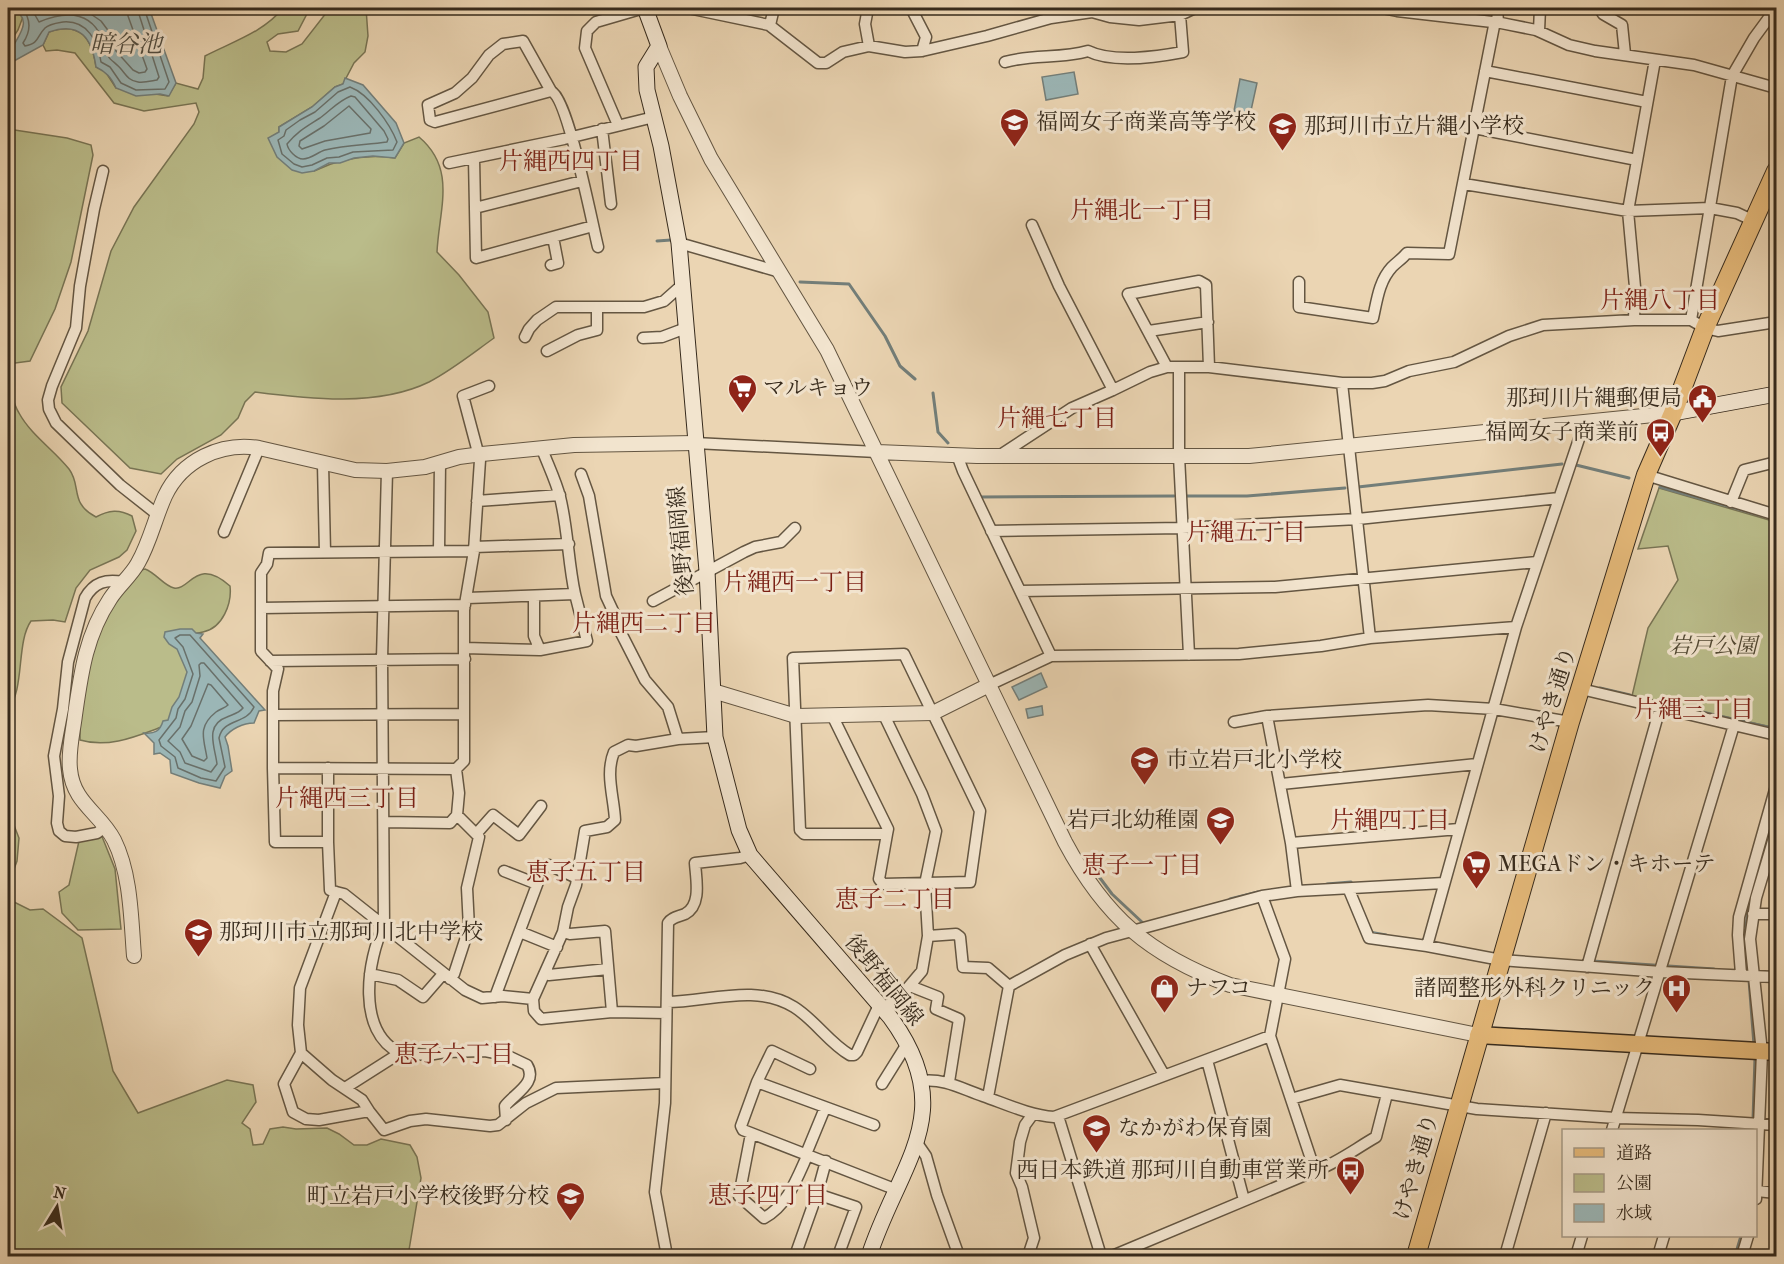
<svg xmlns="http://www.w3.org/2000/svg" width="1784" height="1264" font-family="'IM FELL French Canon','Noto Serif JP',serif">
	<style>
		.green { fill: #babc8a; stroke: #787454; stroke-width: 1.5 }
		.water { fill: #9bb6b6; stroke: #737e79; stroke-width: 1.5 }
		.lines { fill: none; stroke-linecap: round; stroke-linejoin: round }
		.shore { stroke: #69706a; stroke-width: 1.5 }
		.stream { stroke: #737e79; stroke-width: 3 }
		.minor-casing { stroke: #645642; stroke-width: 13 }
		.tertiary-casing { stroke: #645642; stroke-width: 16 }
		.secondary-casing { stroke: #372b1d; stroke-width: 17 }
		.primary-casing { stroke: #372b1d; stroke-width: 19 }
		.trunk-casing { stroke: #372b1d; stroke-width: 20 }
		.minor { stroke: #f2e4ce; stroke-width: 10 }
		.tertiary { stroke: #f2e4ce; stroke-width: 14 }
		.secondary { stroke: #f2e4ce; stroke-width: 15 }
		.primary { stroke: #e6ba7a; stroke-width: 16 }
		.trunk { stroke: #e6ba7a; stroke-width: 18 }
		.labels { text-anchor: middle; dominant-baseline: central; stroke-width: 6; stroke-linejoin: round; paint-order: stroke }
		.poi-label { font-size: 22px; fill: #372b1d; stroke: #f2e4ce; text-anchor: start }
		.street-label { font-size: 22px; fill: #372b1d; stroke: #f2e4ce }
		.park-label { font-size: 22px; font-style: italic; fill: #514833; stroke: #f2e4ce }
		.water-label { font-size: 24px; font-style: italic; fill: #504e43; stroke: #f2e4ce }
		.neighbourhood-label { font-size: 24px; fill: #7a1f14; stroke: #f2e4ce }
	</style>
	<rect width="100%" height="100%" fill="#ebd5b3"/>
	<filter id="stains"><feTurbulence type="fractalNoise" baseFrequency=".00333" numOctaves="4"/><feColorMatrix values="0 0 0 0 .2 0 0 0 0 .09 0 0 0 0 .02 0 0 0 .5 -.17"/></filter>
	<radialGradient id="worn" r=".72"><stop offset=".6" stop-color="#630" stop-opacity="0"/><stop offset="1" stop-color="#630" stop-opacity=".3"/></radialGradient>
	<path class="green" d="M8,8H15L24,14L18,30L8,45Z
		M283,8H310L298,31L278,34L267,42L270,51L286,52L302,44L330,8H366L368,36L365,52L354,63L343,84L335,87L312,107L279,127V132L269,139L314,171C339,159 368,154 395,158L404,143L419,137C457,169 439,209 437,252L459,275L488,312L494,338C473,353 452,370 429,382C378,407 309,399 255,392L245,402L238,418L221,435L177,459L161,474L130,468L62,403L61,387L88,331L111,251L134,207L194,124L199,112L196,103L144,111L114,103L75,53L57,50L46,51L43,45L49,32C80,21 92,38 96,67L105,71L116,88L168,96L176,83L198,89L203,78L205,56C232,42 264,32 283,8Z
		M8,129L67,138L91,145L93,155L71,262L55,309L30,361L8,364Z
		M8,382C12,392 13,404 19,413C31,435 54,450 69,469C82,486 69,503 96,517C109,510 119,509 132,516L136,531L127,550L119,557L90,570L76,588L65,622L53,620L31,621C16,642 25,690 8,709Z
		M1659,488L1776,522V728L1632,696L1648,628L1678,580L1668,546L1638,549Z
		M145,569C156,573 164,586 174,588C190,591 196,556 230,586C232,603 223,628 203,632C194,634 184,634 174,635L191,662L189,685L167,725C139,735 110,749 80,740V695L98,627L138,571Z
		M8,810L19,838L17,861L8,885Z
		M101,834L115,869L121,929L78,930L62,913L59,892L69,885L79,841Z
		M8,899L30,910L43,909L82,938L113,1071L138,1113L227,1080L253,1085L256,1102L242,1123L250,1129L253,1145L263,1144L270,1129L283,1127L296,1129L327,1128L339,1134L354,1145H367L381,1139L410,1145L417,1157L421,1178L408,1256H8Z"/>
	<path class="water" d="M11,8H149L176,83L169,96L160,94L136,96L116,88C111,77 106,72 96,67C92,38 80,21 49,32L43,45L14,61H8C7,44 41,22 11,8Z
		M1074,72L1078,94L1046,100L1042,77Z
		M345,78L363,85L396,123L404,143L395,158L373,156L354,158L340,163H329L314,171L302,173L292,170L277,157L268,138L279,132V127L312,107L335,87L343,84Z
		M1240,79L1257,83L1250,115L1234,111Z
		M180,629H192L196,633L203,634L200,638L265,710L259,711L254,723C243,723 231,729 225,737L228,746L232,771L225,776L220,788L199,783L171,773L170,760L160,753L154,754V743L144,733C155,734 160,731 163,721L168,720L172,707L179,697L187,672L177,649L169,644L164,637L165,632Z
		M1041,673L1047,687L1019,700L1012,687Z
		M1042,706L1043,715L1028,718L1026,709Z"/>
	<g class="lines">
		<path class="shore" d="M22,8C31,19 31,31 23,43L25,46C40,43 36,37 45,28C49,24 57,23 63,22C87,20 98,41 101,62L110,67L121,83L136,90L165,89L169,82L144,8
			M31,8L39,22C63,12 89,9 102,38C105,43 105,51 108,56C110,60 117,64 121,69C126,75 129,81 138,82C144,83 151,81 157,80L159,77L137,8
			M82,8L101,21L110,33L116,51L133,70L139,73L145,72L147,69L128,16V8
			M350,87C369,94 390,124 397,142L393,150L353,152L339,157L327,158L312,165L302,167L294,164L282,154L278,140L284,136L286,130L300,120L315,112L338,92Z
			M351,96L355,97L384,131L388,139L387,142C366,145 346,145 325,150C318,152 311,159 303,159C296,159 288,150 287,144C298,131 306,127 320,118C331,110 338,101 351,96Z
			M349,106L371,129L370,133L325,141L302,149L299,146L300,141L324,126Z
			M190,635L254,707C246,725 223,718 219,738L225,767L216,781L201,778L178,768L175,757L161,746L159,740L176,718L178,709L185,699L193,674L183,647L175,638L180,635Z
			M201,663H204L243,708C239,713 234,714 227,717C204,725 215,747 217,764L211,772L185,763L180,752L168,741L180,727L185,711L192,702L200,676L199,665Z
			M208,684L211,685L228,705C225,708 220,709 216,712C197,727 204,739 207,758L204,761L192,756L182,739L191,726Z"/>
		<path class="stream" d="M657,241L671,240
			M800,282L849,284L885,336L900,366L915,379
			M933,393L938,432L948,443
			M1576,465L1629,478
			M1358,487L1562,464
			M1660,487L1756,514
			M979,495L980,497L1174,496
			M1185,496H1247L1345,488
			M1600,688L1630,695
			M1654,701L1776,729
			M1088,862L1112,894L1143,923H1145
			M1760,867L1776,808
			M1327,884L1351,882L1352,884
			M1230,899L1258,892
			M1369,932L1386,935
			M1592,961L1714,969
			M1748,973C1745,946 1744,923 1751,897
			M1749,980L1754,1045
			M1753,1120L1755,1057
			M1735,1256L1741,1236"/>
		<defs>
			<path id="minor" d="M688,8L769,25L818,63H826L843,52L869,46L905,52L922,51L987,36L1051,18L1092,12L1110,17L1139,20L1180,15L1195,8
				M868,8L865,24L869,46
				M911,8L926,37L922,51
				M1382,8L1397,11L1501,23L1536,30L1569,45L1595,51L1694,65L1776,88
				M1497,8L1498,22
				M1599,8L1603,14L1622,25L1625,54
				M770,25L774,8
				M1539,31L1540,8
				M1005,62C1032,54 1061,59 1088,51C1112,63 1157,57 1183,52L1180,15
				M1485,71L1647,102
				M551,91L435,122L430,120L428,105L455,93L472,78L489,55L503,44L523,41L551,91C568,98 592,223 598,247
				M618,125L585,48L587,31L596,22L644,8
				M1474,128L1637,160
				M602,129L611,204
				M474,158L476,258L593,226
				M449,163L564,139L654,117
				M103,171L94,209L80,286L76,328L52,386L48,400L49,409L56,423L120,485L158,515
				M1464,184L1628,211L1710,208L1737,213L1754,221
				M475,208L582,181
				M1032,225L1059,286L1113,390
				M679,243L780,272
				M551,265L558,263L553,237
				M1299,282V307L1373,318C1377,300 1379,281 1392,267C1397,262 1402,259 1407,253L1449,254L1495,21
				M1634,320L1635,287L1628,211L1655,60
				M1691,320L1732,76L1754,38L1776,8
				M1149,331L1208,322
				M525,337L529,329L537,320L556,307H644L664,301L682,285
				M643,338L662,337L686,328
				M547,351L578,335L597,330V308
				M1167,367L1128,294L1199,281L1206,285L1209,367
				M1179,367V456L1189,655
				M1342,383L1370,638
				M1585,421L1516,627L1427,946L1501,960L1661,972L1776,977
				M695,443L877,452
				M957,455L963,471L1051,656
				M999,456L1072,408L1113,390L1150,372L1167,367H1209L1342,383H1372L1385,381L1409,371L1454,362L1509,336L1543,325L1634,320H1691L1705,328L1718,331L1776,322
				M323,464L325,552
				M387,471L382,659L384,925C367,960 356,1032 400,1053
				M581,474L589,496L606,596L620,626V631L645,680L668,707L678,739
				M1646,475L1776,515
				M477,501L560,495
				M1731,502L1744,470L1776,462
				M991,531L1182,528L1358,519L1559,498
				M224,532L259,448
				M474,547L569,544
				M439,551L440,463
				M1020,591L1275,587L1537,562
				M534,596V636L540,650L587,641L575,594
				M467,598L575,594C568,562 568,529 560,497C556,481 548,465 542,449
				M653,601L744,552L755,547L781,542L795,528
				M261,608L465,605
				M465,648L540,650
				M904,654L980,811L970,882L883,884L879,879L887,834H804L800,830L793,658Z
				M270,661L465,659
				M989,685L1051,656L1239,654L1321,646L1370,638L1516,627
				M1581,689L1776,735
				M883,713L922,794L936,831L925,884L928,936
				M273,715L464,714
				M832,715L888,829L887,834
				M1267,716L1291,843L1297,891
				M1234,722L1267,716L1428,705L1494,709L1570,722
				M273,768V691L278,669L261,651V573L267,564L269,553L474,551
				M328,768V842H275L273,768L456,769L464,761V610L474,551L480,460L463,396L489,386
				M1281,784L1477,764
				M384,822L450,823L457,815
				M105,827L97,833L76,837L65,836L59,831L57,823L59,796L54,756L63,709L68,662L85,598C94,582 106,579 123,582
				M477,833L493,815L519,835L541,806
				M328,842L330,890L336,892
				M1291,843L1459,829
				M504,871L537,884
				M1349,890L1369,938L1427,946
				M1262,896L1297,891L1444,883
				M1753,914H1776
				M520,932L557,947
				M563,932L570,934L605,931L612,1012
				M1090,944L1164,1075
				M1587,967L1660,708
				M370,974L398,980L423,997L443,974
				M546,974L549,975L608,969
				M1741,974L1738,935L1739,917L1776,786
				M450,979L454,974L469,928L467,888L479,837L457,815L459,793L456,769
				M910,986L938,997L936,1009L959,1019L949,1082
				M1009,986L1065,955L1106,938L1262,896L1285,959L1270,1036L1291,1099
				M495,997L544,866L549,865L577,878
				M533,999L563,932L568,907L576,885L585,831L607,827L615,820C614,797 605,774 614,752L628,745L636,746L678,739L715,737
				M667,1002C708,1002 755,983 794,1007C815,1020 829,1043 850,1055H854L857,1052L879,1005
				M882,1009L900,997L922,971L928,936L956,934L960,937L963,967L988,968L1009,986
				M301,1053L332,1080L362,1100L369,1111
				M1207,1060L1244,1200
				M810,1069L772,1051L757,1082L741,1126L743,1130L897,1190
				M921,1081C945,1078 962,1089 983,1096C1006,1104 1029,1115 1054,1117L1270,1036
				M757,1082L874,1125
				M665,1083L556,1088L526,1103L498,1125L490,1126L426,1119L410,1121L384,1130L369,1111L319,1120L306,1119L293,1112L284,1084L301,1053L298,1025L300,988L336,892L344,894L465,990L482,998L503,996L533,999L534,1011L541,1019L612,1012L666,1013
				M882,1084L907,1044
				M345,1088L400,1053L428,1055L446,1052L485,1051L506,1055L527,1065C538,1083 515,1093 505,1106L506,1120
				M1387,1094L1376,1137C1355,1149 1337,1163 1315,1171L1291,1099L1340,1085L1477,1109L1616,1118L1698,1120L1776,1125
				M988,1097L1009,986
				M1058,1116L1101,1256
				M1612,1130L1734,725
				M751,1134L739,1196L764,1218C788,1205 797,1178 808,1154
				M917,1143L926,1156L937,1195L959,1256
				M806,1154L825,1108
				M1757,1191L1776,1193
				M817,1194L856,1207L838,1256
				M1756,1199L1762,1052L1750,939L1756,898L1776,831
				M667,1256L655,1192L665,1103L668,923C672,917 678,917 685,914C702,905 696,879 695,863L740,858L750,855
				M795,1256L817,1194L826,1161
				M1028,1256L1034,1238L1022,1187L1016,1173L1020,1142L1025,1125L1033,1114
				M1112,1256L1315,1171
				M1505,1256L1546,1113
				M1576,1256L1582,1236
				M1658,1256L1664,1236
				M1742,1256L1748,1236"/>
			<path id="tertiary" d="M659,46L680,96L711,159L827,350L1065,842C1105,917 1149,955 1230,985L1478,1035
				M877,452L977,456H1249L1673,413
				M713,691L796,716L933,713L989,685
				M134,956C131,919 131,874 114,840C100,813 73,803 70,769C68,751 73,732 75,715C81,673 86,635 110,599C118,586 131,576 138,563C150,542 155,518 165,496C182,460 221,442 259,448L355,470L387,471L425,467L459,457L482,454L574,445L695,443"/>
			<path id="secondary" d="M645,8L659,46L646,67L647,90L661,146L679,243L707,571L715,737L739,830L750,855L890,1017C961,1113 899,1163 869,1256
				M1673,413L1776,394"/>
			<path id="primary" d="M1478,1035L1776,1052"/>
			<path id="trunk" d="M1416,1256L1570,722L1646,475L1673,413L1705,328L1776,171"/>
		</defs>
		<use href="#minor" class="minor-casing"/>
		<use href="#tertiary" class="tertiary-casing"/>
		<use href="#secondary" class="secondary-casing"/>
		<use href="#primary" class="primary-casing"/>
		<use href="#trunk" class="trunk-casing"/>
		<use href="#minor" class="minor"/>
		<use href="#tertiary" class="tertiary"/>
		<use href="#secondary" class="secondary"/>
		<use href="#primary" class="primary"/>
		<use href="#trunk" class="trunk"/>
	</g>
	<defs>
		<symbol id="school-pin" viewBox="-11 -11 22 30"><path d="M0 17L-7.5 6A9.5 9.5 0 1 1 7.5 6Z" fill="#8f2418" stroke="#f2e4ce"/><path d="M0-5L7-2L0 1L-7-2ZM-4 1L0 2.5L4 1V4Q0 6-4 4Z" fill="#fff"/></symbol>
		<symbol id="supermarket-pin" viewBox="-11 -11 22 30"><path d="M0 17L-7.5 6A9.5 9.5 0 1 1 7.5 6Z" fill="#8f2418" stroke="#f2e4ce"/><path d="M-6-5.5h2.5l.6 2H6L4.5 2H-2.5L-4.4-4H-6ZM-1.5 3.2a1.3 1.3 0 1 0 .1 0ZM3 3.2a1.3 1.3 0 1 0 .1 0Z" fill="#fff"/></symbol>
		<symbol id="civic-pin" viewBox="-11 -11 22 30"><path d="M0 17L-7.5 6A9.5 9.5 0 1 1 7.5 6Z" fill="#8f2418" stroke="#f2e4ce"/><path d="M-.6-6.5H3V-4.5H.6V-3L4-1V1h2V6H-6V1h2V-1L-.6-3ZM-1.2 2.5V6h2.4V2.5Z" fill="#fff"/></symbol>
		<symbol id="bus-pin" viewBox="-11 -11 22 30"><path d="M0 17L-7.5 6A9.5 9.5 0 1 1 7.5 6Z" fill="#8f2418" stroke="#f2e4ce"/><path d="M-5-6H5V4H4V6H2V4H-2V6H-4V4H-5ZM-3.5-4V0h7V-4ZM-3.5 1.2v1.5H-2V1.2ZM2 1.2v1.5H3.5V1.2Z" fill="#fff"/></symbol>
		<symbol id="shop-pin" viewBox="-11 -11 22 30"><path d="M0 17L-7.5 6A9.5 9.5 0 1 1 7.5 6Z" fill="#8f2418" stroke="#f2e4ce"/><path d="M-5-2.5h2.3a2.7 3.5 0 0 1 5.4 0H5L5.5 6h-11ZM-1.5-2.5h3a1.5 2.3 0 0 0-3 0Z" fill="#fff"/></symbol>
		<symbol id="hospital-pin" viewBox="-11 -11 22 30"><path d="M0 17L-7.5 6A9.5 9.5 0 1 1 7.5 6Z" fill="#8f2418" stroke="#f2e4ce"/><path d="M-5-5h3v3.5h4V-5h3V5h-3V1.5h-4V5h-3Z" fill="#fff"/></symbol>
	</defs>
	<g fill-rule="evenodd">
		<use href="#school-pin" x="998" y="106" width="33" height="45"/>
		<use href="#school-pin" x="1266" y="110" width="33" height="45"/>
		<use href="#supermarket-pin" x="726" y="372" width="33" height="45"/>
		<use href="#civic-pin" x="1686" y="382" width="33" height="45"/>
		<use href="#bus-pin" x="1644" y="416" width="33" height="45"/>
		<use href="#school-pin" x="1128" y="744" width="33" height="45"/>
		<use href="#school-pin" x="1204" y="804" width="33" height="45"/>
		<use href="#supermarket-pin" x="1460" y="848" width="33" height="45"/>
		<use href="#school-pin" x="182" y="916" width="33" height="45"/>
		<use href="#shop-pin" x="1148" y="972" width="33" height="45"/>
		<use href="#hospital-pin" x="1660" y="972" width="33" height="45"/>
		<use href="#school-pin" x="1080" y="1112" width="33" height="45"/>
		<use href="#bus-pin" x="1334" y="1154" width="33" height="45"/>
		<use href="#school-pin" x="554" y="1180" width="33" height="45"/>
	</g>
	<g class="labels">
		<g class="poi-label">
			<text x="1036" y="122">福岡女子商業高等学校</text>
			<text x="1304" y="126">那珂川市立片縄小学校</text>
			<text x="763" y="388">マルキョウ</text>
			<text x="1682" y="398" text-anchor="end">那珂川片縄郵便局</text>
			<text x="1639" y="432" text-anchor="end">福岡女子商業前</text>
			<text x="1166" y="760">市立岩戸北小学校</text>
			<text x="1199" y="820" text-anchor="end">岩戸北幼稚園</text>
			<text x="1498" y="864">MEGAドン・キホーテ</text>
			<text x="219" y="932">那珂川市立那珂川北中学校</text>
			<text x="1186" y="988">ナフコ</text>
			<text x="1655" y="988" text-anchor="end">諸岡整形外科クリニック</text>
			<text x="1118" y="1128">なかがわ保育園</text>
			<text x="1329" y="1170" text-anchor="end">西日本鉄道 那珂川自動車営業所</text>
			<text x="549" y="1196" text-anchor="end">町立岩戸小学校後野分校</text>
		</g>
		<g class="street-label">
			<text transform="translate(681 541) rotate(-95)">後野福岡線</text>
			<text transform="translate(1553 700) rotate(-73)">けやき通り</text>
			<text transform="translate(884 980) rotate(51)">後野福岡線</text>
			<text transform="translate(1416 1167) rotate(-74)">けやき通り</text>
		</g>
		<g class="park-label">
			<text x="1713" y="646">岩戸公園</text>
		</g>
		<g class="water-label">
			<text x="126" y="44">暗谷池</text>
		</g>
		<g class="neighbourhood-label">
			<text x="571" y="161">片縄西四丁目</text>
			<text x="1142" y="210">片縄北一丁目</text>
			<text x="1660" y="300">片縄八丁目</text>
			<text x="1057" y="418">片縄七丁目</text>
			<text x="1246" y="532">片縄五丁目</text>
			<text x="795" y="582">片縄西一丁目</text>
			<text x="644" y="623">片縄西二丁目</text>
			<text x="1694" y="709">片縄三丁目</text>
			<text x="347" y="798">片縄西三丁目</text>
			<text x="1390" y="820">片縄四丁目</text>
			<text x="1142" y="865">恵子一丁目</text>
			<text x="586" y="872">恵子五丁目</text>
			<text x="895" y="899">恵子二丁目</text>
			<text x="454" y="1054">恵子六丁目</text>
			<text x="768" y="1195">恵子四丁目</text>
		</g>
	</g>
	<rect width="1784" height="1264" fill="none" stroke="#ebd5b3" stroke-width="30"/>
	<rect x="9" y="9" width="1766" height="1246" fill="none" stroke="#372b1d" stroke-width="3"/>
	<rect x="15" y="15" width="1754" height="1234" fill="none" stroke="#372b1d" stroke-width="1.5"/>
	<rect x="1562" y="1129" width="195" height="108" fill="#f2e4ce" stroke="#a79a87" stroke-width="1.5"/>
	<rect x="1574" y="1148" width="30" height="9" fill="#e6ba7a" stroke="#a79a87" stroke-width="1.5"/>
	<text x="1616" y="1159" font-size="18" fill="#372b1d">道路</text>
	<rect x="1574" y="1174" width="30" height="18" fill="#babc8a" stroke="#a79a87" stroke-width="1.5"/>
	<text x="1616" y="1189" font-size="18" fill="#372b1d">公園</text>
	<rect x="1574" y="1204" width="30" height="18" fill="#9bb6b6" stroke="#a79a87" stroke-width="1.5"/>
	<text x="1616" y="1219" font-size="18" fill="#372b1d">水域</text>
	<g transform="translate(57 1207) rotate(11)" stroke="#f2e4ce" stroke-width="4.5" paint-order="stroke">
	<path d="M0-4.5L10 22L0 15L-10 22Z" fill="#372b1d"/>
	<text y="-9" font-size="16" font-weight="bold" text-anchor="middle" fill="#372b1d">N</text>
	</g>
	<rect width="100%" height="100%" filter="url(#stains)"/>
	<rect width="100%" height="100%" fill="url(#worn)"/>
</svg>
